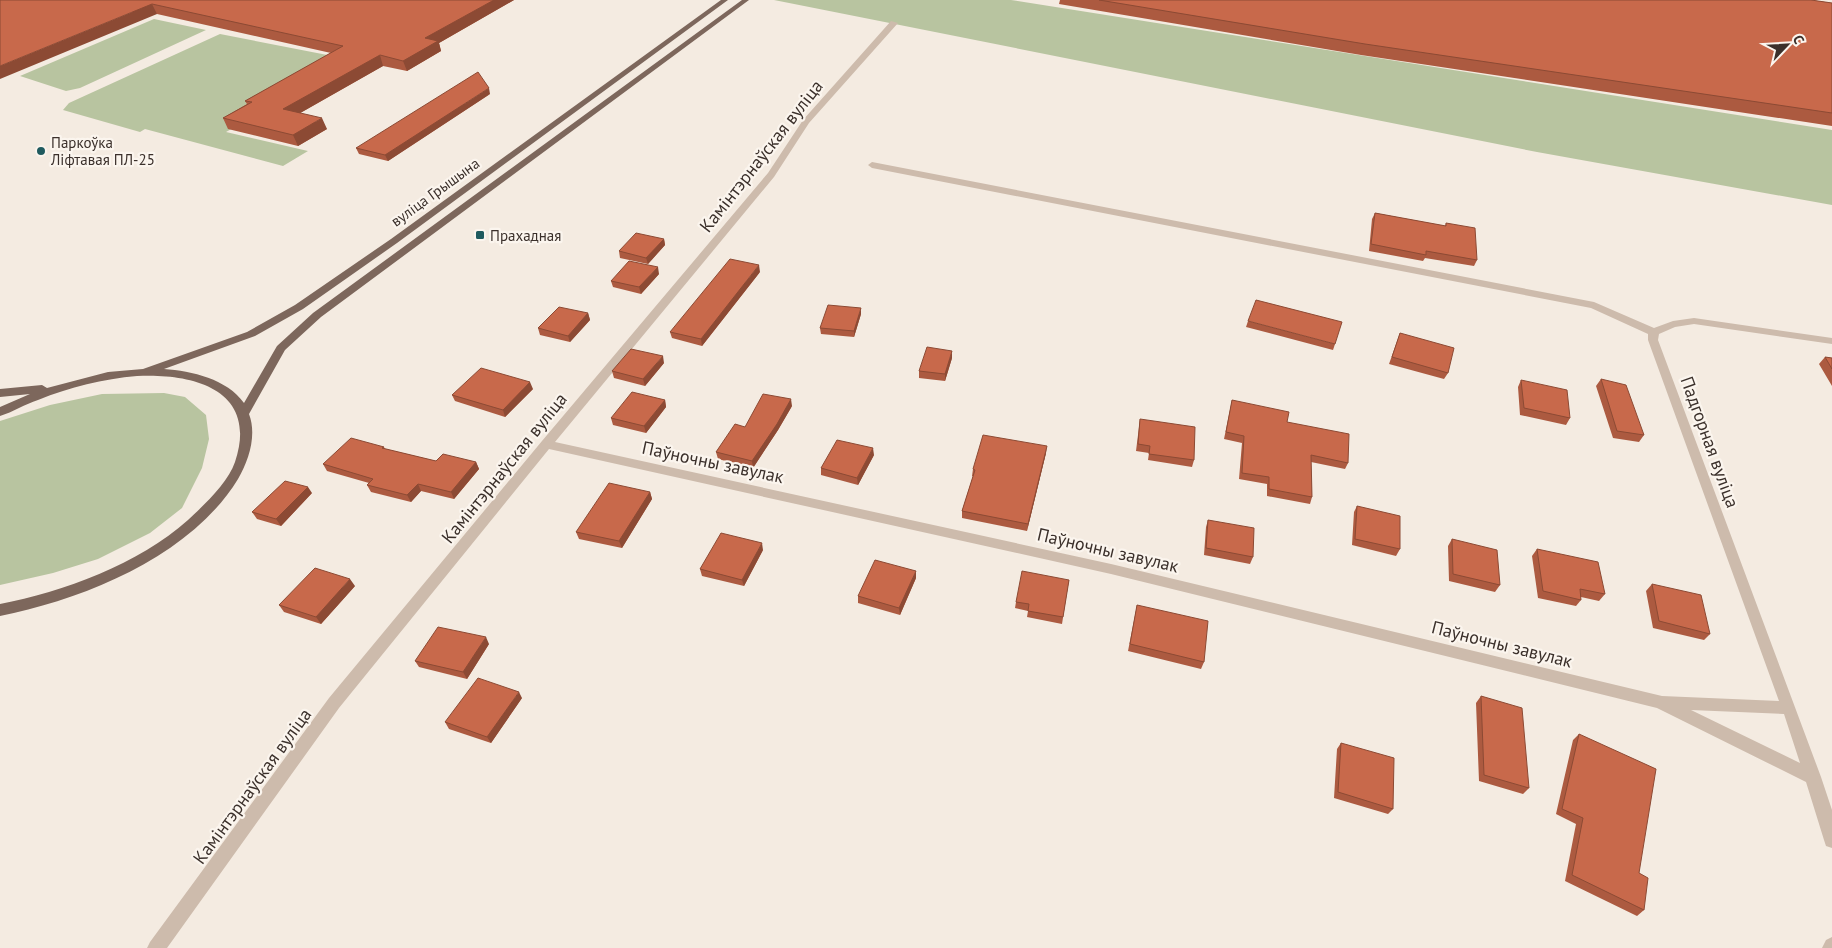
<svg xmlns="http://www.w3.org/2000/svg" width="1832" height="948" font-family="'PT Sans',sans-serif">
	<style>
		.green { fill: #b8c4a0 }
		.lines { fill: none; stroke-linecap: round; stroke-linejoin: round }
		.minor { fill: #cdbbac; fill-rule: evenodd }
		.primary { fill: #7d675c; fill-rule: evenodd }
		.wall { fill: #ac5a40 }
		.shaded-wall { fill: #8c4a34 }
		.building { fill: #c8694b; stroke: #8c4a34 }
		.poi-dot { fill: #1f5a5e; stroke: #fbf5ee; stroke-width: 2 }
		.labels { text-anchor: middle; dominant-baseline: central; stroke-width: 4.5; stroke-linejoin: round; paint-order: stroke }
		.far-poi-label { font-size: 15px; fill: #3b302b; stroke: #fbf5ee; text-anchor: start }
		.far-street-label { font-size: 15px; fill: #3b302b; stroke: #fbf5ee }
		.street-label { font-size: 18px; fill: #3b302b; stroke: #fbf5ee }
	</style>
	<rect width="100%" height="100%" fill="#f4ebe1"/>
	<path class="green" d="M774,0H1011L1832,130V205L1537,152Z
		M154,19L206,30L80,88L66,91L20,76Z
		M220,34L353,60L226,132L308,151L283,166L145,129L140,132L63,110L69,103Z
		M164,393L185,397L206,415L209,439L202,468L182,508L150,533L98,559L53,573L0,585V421L50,405L102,394Z"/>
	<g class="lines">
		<path class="minor" d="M891,21L898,23L809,123L774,177L555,442L1111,564L1662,696L1779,701L1648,340V334L1591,308L872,168L868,165L872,162L1594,302L1654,328L1673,321L1694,318L1832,338V344L1694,324L1675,327L1659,334L1658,340L1821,777L1832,810V848L1826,846L1824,840L1806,782L1657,708L1111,574L549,449L339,708L167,948H147L150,942L329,698L542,441L768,173L803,120ZM1691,710L1784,714L1800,763Z
			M1832,937V948H1822L1826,940Z"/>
		<path class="primary" d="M721,0H728L397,243L303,309L255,336L164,369C192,371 227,379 244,403L277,346L313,313L742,0H749L321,317L285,350L249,414C257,435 249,460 238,479C191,556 85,599 0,616V604C63,592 139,564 188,520C204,505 228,483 235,462C259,390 194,373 137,376C103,379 70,387 38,400C25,404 13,412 0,416V407L30,394L0,397V389L42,385L47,388L108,372L143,369L247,332L295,305L391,239Z"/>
	</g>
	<path class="wall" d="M0,0H514L439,43L441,51L407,71L383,66L300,113L327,129L298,146L228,129L223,118L247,104L245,101L331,53L157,14Z
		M1060,0H1811L1832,3V126L1361,55L1059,4Z
		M490,94L388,161L359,154L356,148Z
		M1375,213L1445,226L1446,223L1477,260L1474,266L1425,258L1423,261L1369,251L1372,219Z
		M664,239L665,245L648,264L620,258L619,251Z
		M760,272L702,346L672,338L670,332Z
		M659,274L641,294L613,287L611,281Z
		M588,313L590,320L570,342L540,335L538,328Z
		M861,314L854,337L821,334L820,328Z
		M1248,321L1335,344L1333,350L1246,327Z
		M1400,333L1448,373L1444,379L1389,364Z
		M1825,357L1832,358V386L1819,364Z
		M952,358L945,381L919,378V371Z
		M664,363L645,386L614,378L612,371Z
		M1601,379L1644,435L1639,442L1613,438L1596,386Z
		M1521,380L1570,418L1566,425L1520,415L1518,387Z
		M533,389L505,417L455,401L452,395Z
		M665,400L666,407L646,433L613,425L611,418Z
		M1232,400L1287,422L1348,463L1345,469L1311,462L1312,497L1310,504L1267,496V484L1239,479L1242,443L1224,439Z
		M792,406L778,430L753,468L718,459L716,452L745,427Z
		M1140,419L1194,460L1192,467L1148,460L1149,453L1136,451Z
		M384,447L385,449L436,461L476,462L479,469L454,499L421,491L411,502L371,492L367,485L369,483L327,471L323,464Z
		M1046,453L1027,531L962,518V511L973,476H972L973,469Z
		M874,455L858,485L821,475V468Z
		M650,492L652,499L622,548L579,539L576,532Z
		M312,493L281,526L257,519L252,512Z
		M1357,506L1400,549L1396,556L1352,545L1354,512Z
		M1208,520L1253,557L1250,564L1204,555L1206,527Z
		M1452,539L1500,585L1495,592L1449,581L1448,546Z
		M1537,549L1605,594L1599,601L1581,597V600L1576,606L1538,598L1532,556Z
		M763,550L744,586L702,576L700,569Z
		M916,578L900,615L858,603V596Z
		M1069,580L1062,624L1027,617L1028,611L1015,608L1016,602Z
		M1652,584L1710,634L1704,640L1653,628L1646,591Z
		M355,586L321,624L284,612L279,605Z
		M1137,605L1204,662L1201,669L1128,651Z
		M489,644L467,679L419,667L415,661Z
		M1481,696L1529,788L1523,794L1479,781L1476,703Z
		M522,698L491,743L449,729L445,722Z
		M1579,734L1639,873L1644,910L1637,916L1565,881L1576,824L1556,814L1573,740Z
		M1341,743L1393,809L1388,814L1334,798L1337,749Z"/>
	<path class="shaded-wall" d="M494,0H514L439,43L441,51L407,71L403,61L425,38Z
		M152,4L157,14L0,79V66Z
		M380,55L383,66L288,120L283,109Z
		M489,88L490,94L388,161L385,155Z
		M322,118L327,129L298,146L293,135Z
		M664,239L665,245L648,264L646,258Z
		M759,265L760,272L702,346L701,339Z
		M658,267L659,274L641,294L639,287Z
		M861,308V314L854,337V331Z
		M588,313L590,320L570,342L568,336Z
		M952,351V358L945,381V374Z
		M663,356L664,363L645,386L643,379Z
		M530,382L533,389L505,417L503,410Z
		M791,399L792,406L778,430L753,468L752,461Z
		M665,400L666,407L646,433L644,426Z
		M1047,446L1046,453L1027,531L1028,524Z
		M873,448L874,455L858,485L857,478Z
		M476,462L479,469L454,499L451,492Z
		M418,484L421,491L411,502L407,495Z
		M308,487L312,493L281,526L276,519Z
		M650,492L652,499L622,548L619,541Z
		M762,543L763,550L744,586L742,580Z
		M916,571V578L900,615L899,608Z
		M350,579L355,586L321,624L316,617Z
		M486,637L489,644L467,679L463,672Z
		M519,692L522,698L491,743L487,737Z"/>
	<path class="building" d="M0,0H494L425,38L438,41L403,61L380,55L283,109L322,118L293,135L223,118L252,102L245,101L343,46L152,4L0,66Z
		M1099,0H1811L1832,3V113L1365,44Z
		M478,72L489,88L385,155L356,148Z
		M1375,213L1446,226V223L1475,228L1477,260L1426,251V255L1371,244Z
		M636,233L664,239L646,258L619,251Z
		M730,259L759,265L701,339L670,332Z
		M629,261L658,267L639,287L611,281Z
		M1256,300L1342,322L1335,344L1248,321Z
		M828,305L861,308L854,331L820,328Z
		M559,307L588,313L568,336L538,328Z
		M1400,333L1454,348L1448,373L1392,357Z
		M927,347L952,351L945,374L919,371Z
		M631,349L663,356L643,379L612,371Z
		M1825,357L1832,358V369Z
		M481,368L530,382L503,410L452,395Z
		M1601,379L1626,385L1644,435L1617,431Z
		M1521,380L1567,390L1570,418L1524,408Z
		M632,392L665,400L644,426L611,418Z
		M763,394L791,399L777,424L752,461L716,452L735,424L745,427Z
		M1232,400L1289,412L1287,422L1349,434L1348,463L1311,455L1312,497L1269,489V477L1242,473L1244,436L1226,432Z
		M1140,419L1195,427L1194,460L1149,454L1150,446L1138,444Z
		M983,435L1047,446L1028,524L962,511L975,470L973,469Z
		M351,438L384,447L382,448L436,461L443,454L476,462L451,492L418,484L407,495L367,485L373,479L323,464Z
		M837,440L873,448L857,478L821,468Z
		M285,481L308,487L276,519L252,512Z
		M609,483L650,492L619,541L576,532Z
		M1357,506L1400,516V549L1355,539Z
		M1208,520L1254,528L1253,557L1206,548Z
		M721,533L762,543L742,580L700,569Z
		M1452,539L1497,550L1500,585L1453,574Z
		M1537,549L1598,562L1605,594L1580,589L1581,600L1543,591Z
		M875,560L916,571L899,608L858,596Z
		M315,568L350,579L316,617L279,605Z
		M1022,571L1069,580L1063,617L1028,611L1029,604L1016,602Z
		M1652,584L1701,595L1710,634L1659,621Z
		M1137,605L1208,621L1204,662L1130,644Z
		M438,627L486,637L463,672L415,661Z
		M478,678L519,692L487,737L445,722Z
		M1481,696L1522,708L1529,788L1484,775Z
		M1579,734L1656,769L1639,873L1648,878L1644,910L1572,875L1583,818L1562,809Z
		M1341,743L1394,758L1393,809L1338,792Z"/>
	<g class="poi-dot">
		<circle cx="41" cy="151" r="5"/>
		<rect x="475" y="230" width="10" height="10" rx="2.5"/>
	</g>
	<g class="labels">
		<g class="far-poi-label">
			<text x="51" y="142">Паркоўка<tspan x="51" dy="17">Ліфтавая ПЛ-25</tspan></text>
			<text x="490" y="235">Прахадная</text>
		</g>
		<g class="far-street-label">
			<text transform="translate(435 192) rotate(-36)">вуліца Грышына</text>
		</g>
		<g class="street-label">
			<text transform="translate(761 156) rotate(-52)">Камінтэрнаўская вуліца</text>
			<text transform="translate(1710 442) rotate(70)">Падгорная вуліца</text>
			<text transform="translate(713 462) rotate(12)">Паўночны завулак</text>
			<text transform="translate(504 468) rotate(-51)">Камінтэрнаўская вуліца</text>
			<text transform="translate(1108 550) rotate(13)">Паўночны завулак</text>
			<text transform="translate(1502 644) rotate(14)">Паўночны завулак</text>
			<text transform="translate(252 786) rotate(-54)">Камінтэрнаўская вуліца</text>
		</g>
	</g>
	<g transform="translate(1787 45) rotate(65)" stroke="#fbf5ee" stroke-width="4" paint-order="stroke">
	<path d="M0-4L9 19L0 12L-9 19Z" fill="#3b302b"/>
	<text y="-8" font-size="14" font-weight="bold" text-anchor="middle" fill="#3b302b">С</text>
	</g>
</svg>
